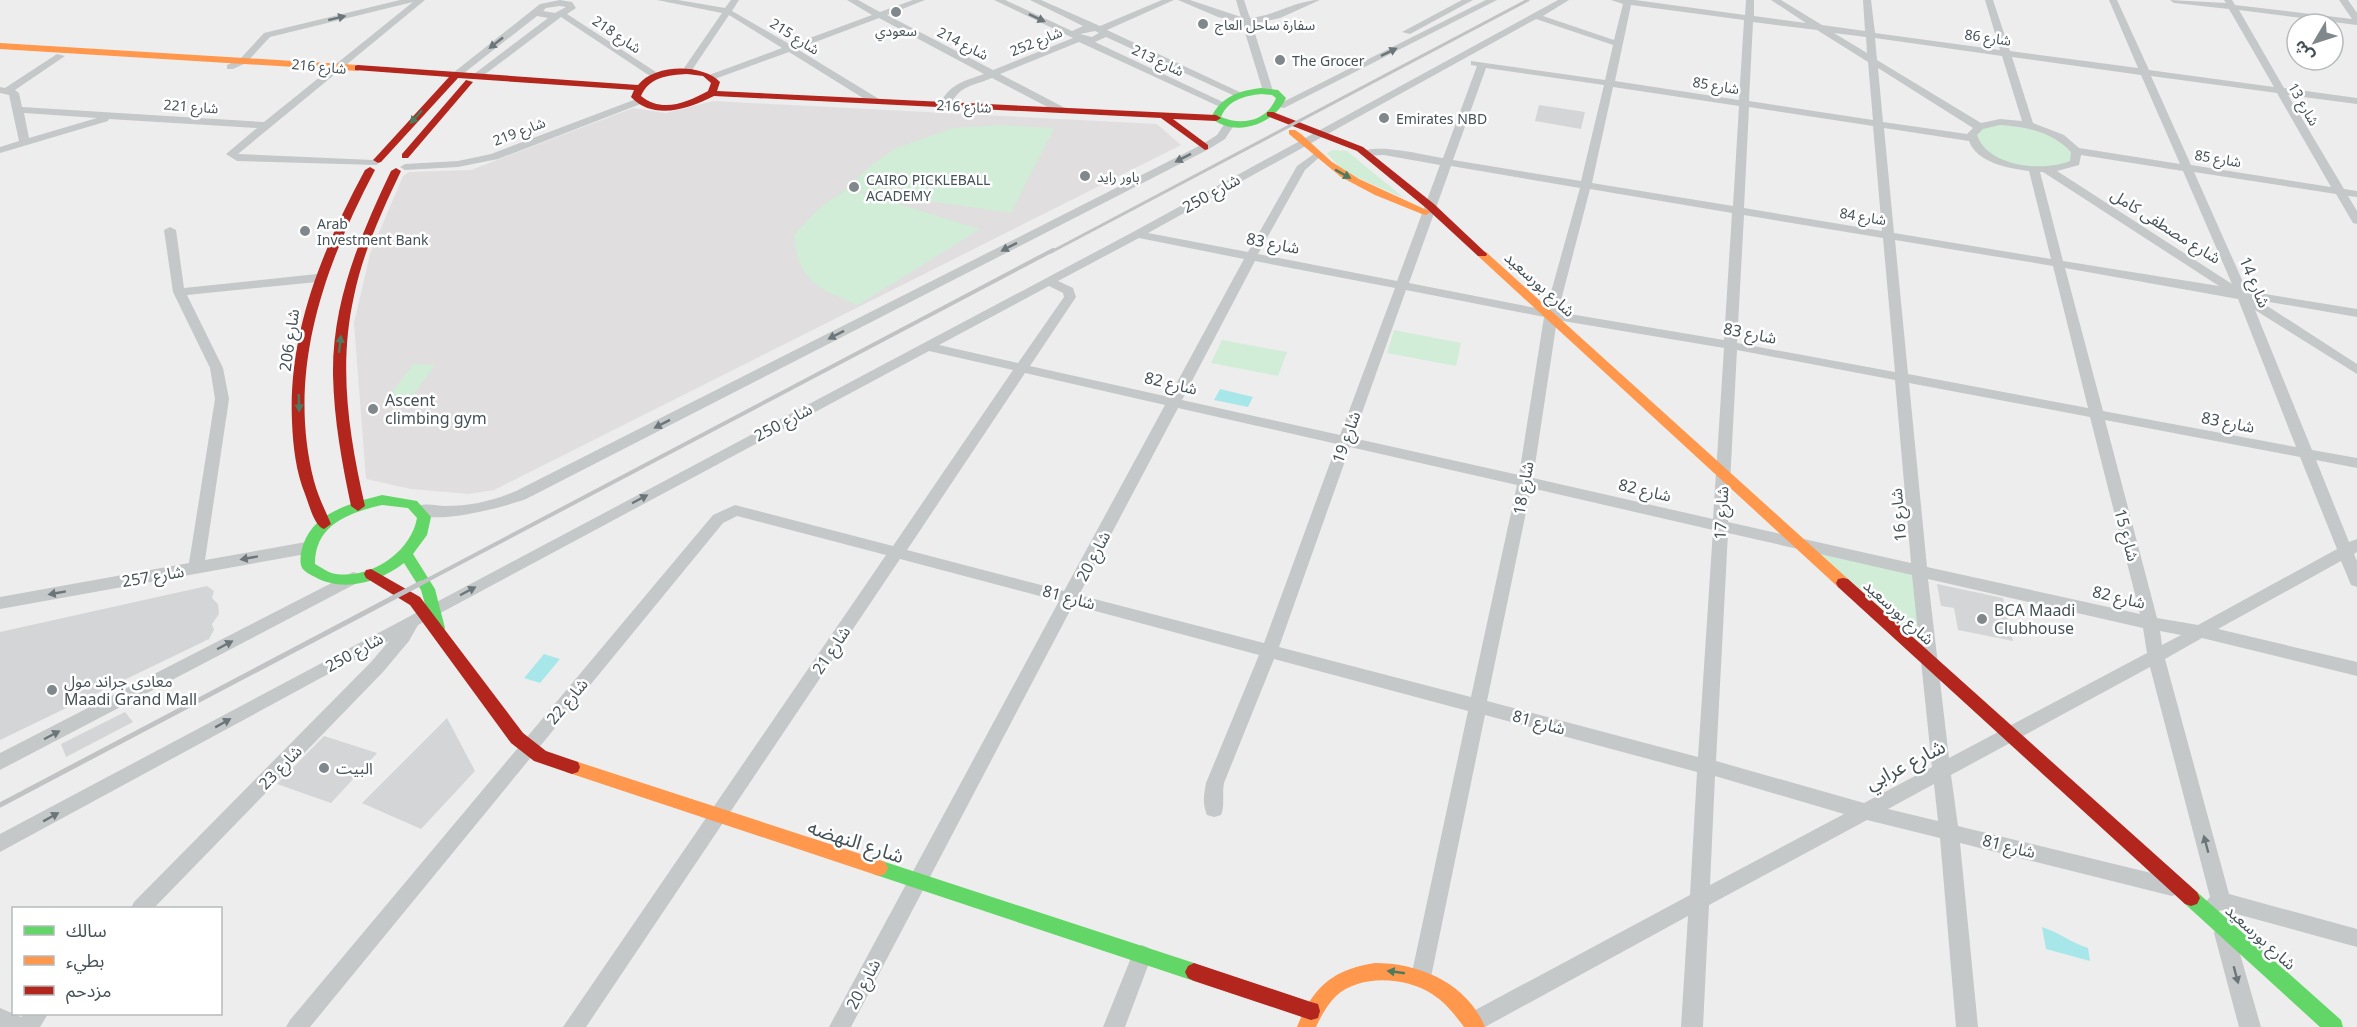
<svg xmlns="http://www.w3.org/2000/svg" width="2357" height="1027" font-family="'Noto Sans','Noto Sans Arabic',sans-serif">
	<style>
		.education { fill: #e0dede }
		.green { fill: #d1ecd7 }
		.water { fill: #a7e7ea }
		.building { fill: #d4d5d6 }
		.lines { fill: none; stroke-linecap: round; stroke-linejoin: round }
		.street { fill: #c4c8c8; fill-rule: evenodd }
		.fast { fill: #63d668; fill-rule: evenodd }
		.slow { fill: #ff974d; fill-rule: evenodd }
		.jam { fill: #b3261e; fill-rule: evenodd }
		.rail-far2 { stroke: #c0c2c3; stroke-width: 3 }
		.rail-far1 { stroke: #c0c2c3; stroke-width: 4 }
		.rail { stroke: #c0c2c3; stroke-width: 5 }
		.oneway { fill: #6b757a }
		.oneway2 { fill: #4e7a5d }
		.poi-dot { fill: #80888c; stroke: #fff; stroke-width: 2 }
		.labels { text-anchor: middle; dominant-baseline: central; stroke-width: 5; stroke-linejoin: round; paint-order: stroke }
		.far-poi-label { font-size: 14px; fill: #455258; stroke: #fff; text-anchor: start }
		.far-street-label { font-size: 14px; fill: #455258; stroke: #fff }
		.street-label { font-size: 16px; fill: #455258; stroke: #fff }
		.poi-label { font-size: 16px; fill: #455258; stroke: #fff; text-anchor: start }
		.near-street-label { font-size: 20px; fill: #455258; stroke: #fff }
	</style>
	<rect width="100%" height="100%" fill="#eeeded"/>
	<path class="education" d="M713,101L1157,124L1181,145L494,490L468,494L411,489L366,479L354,323L370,254L403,176L409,172L471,170L633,108L666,113Z"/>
	<path class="green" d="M1000,125L1054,128L1011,213L853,190L980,229L858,305C819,289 798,282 794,235L819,208L847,189L869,167L896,148L954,128Z
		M1992,125C2023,125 2050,130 2072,152L2071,162C2039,176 1999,166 1976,141L1978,131Z
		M1333,150L1347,151L1404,198L1344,172L1327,153Z
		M1394,330L1461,343L1456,366L1387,353Z
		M1222,340L1287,352L1278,376L1211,363Z
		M413,364L435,365L407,403H384Z
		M1814,551L1915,574L1920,648Z"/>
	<path class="water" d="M1220,389L1253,397L1248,407L1214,400Z
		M544,654L560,659L540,683L524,678Z
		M2042,927C2059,932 2071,943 2088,948L2090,961L2046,949Z"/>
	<path class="building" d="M1539,105L1585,112L1581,129L1535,121Z
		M1937,584L2003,598L2013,641L1958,630L1954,608L1941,606Z
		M207,586L214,591L212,598L218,604L219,614L212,624L214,630L209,639L0,740V632Z
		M125,712L133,722L66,757L61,744Z
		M447,718L475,771L421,829L362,803Z
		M324,736L377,753L331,803L277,784Z"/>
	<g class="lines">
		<path class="street" d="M400,0H425L238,154L373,160L378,163L377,165L237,161L226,154L257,128L109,119L108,121L0,153V147L19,141L9,95L0,93V87L5,88L57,54L65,56L15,90L19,93L22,107L264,122L413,2L270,37L246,63L233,69H227V65L240,59L264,33ZM24,113L97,118L29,138Z
			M560,0L572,2L576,8L567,14L659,74V78H653L561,17L480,78H474V74L548,18L537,16L459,77H453V73L540,4ZM560,6L566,7L555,13L543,11L546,8Z
			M657,0H678L725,8L731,0H739L732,11L791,45L872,15L847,0H858L880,12L913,0H925L887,15L993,70L1073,38L994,0H1005L1072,31L1083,26L1030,0H1041L1100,26L1162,0H1174L1107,30L1246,95L1237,97L1106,37L1095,42L1227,104L1218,106L1079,42L1000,74L1067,109V113H1059L992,78C970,87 960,85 949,107L945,108L940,105C948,84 965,81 984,74L879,18L797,49L879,99V103H871L789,52L712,80L707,77L709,75L782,48L729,15L690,73H684L682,71L722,13ZM1095,31L1099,33L1092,37L1080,34Z
			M1178,0H1190L1241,17L1236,0H1244L1250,18C1275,16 1296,0 1320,0L1280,18L1252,24L1273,91L1268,94L1263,91L1242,23L1218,17Z
			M1462,0H1473L1410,34L1402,32Z
			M1486,0H1497L1284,108L1275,106Z
			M1558,0H1569L1543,16L1614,40L1623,4L1611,0H1635L1745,15L1746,0H1754V16L1806,23L1771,0H1781L1822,25L1865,31L1863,0H1871L1875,33L2000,50L1985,0H1993L2010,51L2138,68L2109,0H2117L2149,70L2274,87L2229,9L2174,3L2170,0L2226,3L2224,0H2232L2235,5L2352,19L2339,0H2348L2357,13V25L2239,10L2284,88L2357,98V104L2288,95L2344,189L2357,191V197L2348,196L2357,211V224L2353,223L2336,194L2194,172L2247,291L2357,309V317L2258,300L2357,364V374L2255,310L2312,450L2357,458V468L2316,460L2349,542L2357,539V552L2354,554L2357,561V587L2351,585L2341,561L2218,629L2357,662V676L2202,638L2165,659L2229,894L2357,929V947L2222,910L2213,914L2206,911L2203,905L2210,897L2150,667L1951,775L1958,826L2172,878L2179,881L2182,887L2179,893L2172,896L1960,843L1978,1027H1956L1940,838L1867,820L1709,905L1703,1027H1681L1688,916L1485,1027H1465L1463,1022L1466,1015L1690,895L1697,772L1485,715L1431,977L1428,984L1421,987L1414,984L1411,977L1468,711L1274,659L1224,783C1222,793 1225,806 1221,815L1214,817L1207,815C1202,803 1204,795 1206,783L1259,655L1073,605L851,1027H829L1059,601L900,559L586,1027H563L886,555L737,516L723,523L310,1027H286L290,1020L713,515L735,505L893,546L1013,370L929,351L418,625L409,641L383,672L154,908H131L134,902L371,662L389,641L0,852V834L1133,232ZM1631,5L1744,20L1739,100L1615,81ZM1536,19L1613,45L1605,80L1471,61V65L1477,66L1443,158C1424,155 1374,142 1360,153L1365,156L1384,155L1440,165L1397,281L1258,254L1305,170L1323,154L1318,151L1297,166L1248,252L1148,233ZM1753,22L1817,30L1868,62L1873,120L1749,101ZM1834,33L1866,37L1867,53ZM1875,38L2002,56L2022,121L2000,119L1981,123L1877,60ZM2012,57L2141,75L2180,164L2079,148L2064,135L2033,123ZM1486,68L1604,85L1581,181L1453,160ZM1878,68L1973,128L1967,134L1883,122ZM2151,76L2277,93L2331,187L2191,165ZM1613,87L1739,106L1733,206L1592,183ZM1749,107L1873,126L1882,231L1744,208ZM2000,125C2026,127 2052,131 2071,152L2070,161C2042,172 1988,167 1977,135L1983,129ZM1884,128L1969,141C1977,163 2008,168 2029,171L2051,259L1894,233ZM2081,155L2183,171L2232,284L2057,171L2079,165ZM1451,166L1580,188L1546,310L1409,283ZM2040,172H2043L2219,286L2063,261ZM1590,189L1732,213L1724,340L1558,312ZM1744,215L1883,238L1895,372L1737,343ZM1139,238L1244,259L1169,397L1030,366L1076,297L1073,288L1058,281ZM1895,240L2053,266L2088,408L1908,374ZM1255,261L1395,288L1340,435L1182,400ZM2065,268L2238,299L2296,447L2103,411ZM1049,286L1063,293L1064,297L1018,363L939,345ZM1406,290L1544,317L1519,475L1353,438ZM1557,320L1724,348L1713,519L1533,478ZM1737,350L1895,380L1911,563L1728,522ZM1025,373L1165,405L1064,591L907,550ZM1909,383L2090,417L2140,614L1927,567ZM1178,408L1337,444L1264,643L1079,595ZM2105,420L2300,457L2337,549L2198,625L2157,618ZM1350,447L1517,485L1471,697L1279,647ZM1531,488L1713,530L1698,757L1487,701ZM1728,533L1912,575L1932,767L1864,803L1716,761ZM1928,579L2143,628L2147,653L1949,758ZM2160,631L2181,635L2162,645ZM1715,776L1844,814L1710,885ZM1934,784L1938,821L1888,809Z
			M639,98L644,101L643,103L498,159L458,167L405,170L400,167L405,164L458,161L491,154Z
			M1225,123L1234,125L1225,139L1209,149L526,499C507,506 426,529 414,510C420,501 435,506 445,506C470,506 493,501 516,491L1201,145L1217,135Z
			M170,227L176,230L184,288L317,274L323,278L317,282L187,295L223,368L229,399L205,560L306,542L314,548L306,554L0,609V597L189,563L215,399L210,368L173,292L164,230Z
			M353,572L359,574L361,578L359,582L0,770V753Z
			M2224,924L2231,926L2234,933L2261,1027H2239L2214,933L2217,926Z
			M1142,945L1149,948L1152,955L1125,1027H1103L1135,948Z
			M0,1008L21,1017L24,1014H48L40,1027H0Z"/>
		<path class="fast" d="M1261,88L1278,90L1286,98C1274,125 1235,138 1211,118C1221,96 1239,91 1261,88ZM1261,94L1272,95L1276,98C1267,121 1242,126 1221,117C1228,100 1244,96 1261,94Z
			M382,495L417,501L431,517L427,535L413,554L435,589L445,628L443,632H433L421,590L404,563C378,583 342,593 313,576C309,574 304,571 302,568C299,562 301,551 303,545C314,512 352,503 382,495ZM382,505L408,508L417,518C411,552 371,579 336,574C328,573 321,567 315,564C315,524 349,513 382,505Z
			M879,860L1194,963L1200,966L1203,972L1200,978L1194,981L873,874L870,868L873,862Z
			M2191,890L2197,892L2341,1020L2343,1027H2320L2185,904L2182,898L2185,892Z"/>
		<path class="slow" d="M0,43L358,65L362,68L358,71L0,49Z
			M1289,130H1295L1301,134L1332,162L1359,179L1431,212L1426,215L1422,214L1375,195L1341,177L1289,134Z
			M1482,251L1486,252L1848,579L1850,583L1848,587H1838L1478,256L1477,254Z
			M572,760L879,860L885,862L888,868L885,874L879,876L566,772L564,767L566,762Z
			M1375,963C1419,963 1467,983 1485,1027H1464C1455,1015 1445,1002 1432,994C1405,977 1361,974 1336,996C1327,1005 1321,1016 1316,1027H1297C1313,987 1332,970 1375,963Z"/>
		<path class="jam" d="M358,65L638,85C654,64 702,63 720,82L717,91L1216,115L1221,118L1216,121L1173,119L1208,145V149L1205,150L1161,118L714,96C688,109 654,121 631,97L634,90L458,78L381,162L378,163L373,160L375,158L449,77L355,70V66ZM687,74L703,76L711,83L708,91C686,103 662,113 641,96C649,77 668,75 687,74Z
			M466,80L473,82L408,158H402V154Z
			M1267,112H1273L1363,147L1434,204L1487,254L1486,256H1478L1426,208L1357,151L1267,116Z
			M370,167L375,170C324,266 286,372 314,481C318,496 325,510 331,524L324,529C314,526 309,504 305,494C296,472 293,446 292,422C288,331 323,248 365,170Z
			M396,168L401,171C382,211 363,252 354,296C338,367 349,436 365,506L358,511L351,506C342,463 334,420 333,375C332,302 360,236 391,171Z
			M371,569L420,597L523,733L546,751L578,762L580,767L578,772L572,774L534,761L511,743L410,605L366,578L364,574L366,570Z
			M1843,578L1848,579L2197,892L2200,898L2197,904L2191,906L2185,904L1838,587L1836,583L1838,579Z
			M1194,963L1311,1002L1318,1004L1320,1011L1318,1018L1311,1020L1194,981L1188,978L1185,972L1188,966Z"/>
		<path class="rail-far2" d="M1051,252L1528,0"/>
		<path class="rail-far1" d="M418,585L1053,250"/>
		<path class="rail" d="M0,805L421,583"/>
	</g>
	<defs><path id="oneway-solid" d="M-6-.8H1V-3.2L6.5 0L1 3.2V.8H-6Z" transform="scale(1.5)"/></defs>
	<g class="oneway">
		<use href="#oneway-solid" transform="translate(337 18) rotate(-14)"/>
		<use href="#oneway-solid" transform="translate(1037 18) rotate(25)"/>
		<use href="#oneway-solid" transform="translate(496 43) rotate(142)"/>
		<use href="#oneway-solid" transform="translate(1389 52) rotate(-26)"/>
		<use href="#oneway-solid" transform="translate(1183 158) rotate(153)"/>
		<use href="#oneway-solid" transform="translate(1009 247) rotate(153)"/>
		<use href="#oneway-solid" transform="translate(836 335) rotate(153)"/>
		<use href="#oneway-solid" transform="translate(662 424) rotate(153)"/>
		<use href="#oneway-solid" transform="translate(640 499) rotate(-28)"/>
		<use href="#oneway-solid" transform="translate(249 558) rotate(170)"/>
		<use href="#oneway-solid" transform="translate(468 591) rotate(-28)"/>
		<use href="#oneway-solid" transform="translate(57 593) rotate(170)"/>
		<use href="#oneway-solid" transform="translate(225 645) rotate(-28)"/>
		<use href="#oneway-solid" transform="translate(223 723) rotate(-29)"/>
		<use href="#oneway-solid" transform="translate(52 735) rotate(-28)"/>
		<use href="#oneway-solid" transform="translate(51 817) rotate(-29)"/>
		<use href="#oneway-solid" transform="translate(2206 844) rotate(-105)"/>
		<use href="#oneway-solid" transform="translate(2236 975) rotate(75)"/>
	</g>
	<g class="oneway2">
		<use href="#oneway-solid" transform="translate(416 117) rotate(132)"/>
		<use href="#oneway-solid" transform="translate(1343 174) rotate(29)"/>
		<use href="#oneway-solid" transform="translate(340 344) rotate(-84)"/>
		<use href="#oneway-solid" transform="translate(299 403) rotate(88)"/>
		<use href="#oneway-solid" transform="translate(1396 972) rotate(-172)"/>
	</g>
	<g class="poi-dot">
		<circle cx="896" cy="12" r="6"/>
		<circle cx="1203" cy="24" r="6"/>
		<circle cx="1280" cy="60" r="6"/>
		<circle cx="1384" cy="118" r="6"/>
		<circle cx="1085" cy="176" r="6"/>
		<circle cx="854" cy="187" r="6"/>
		<circle cx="305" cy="231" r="6"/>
		<circle cx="373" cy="409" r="6"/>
		<circle cx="1982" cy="619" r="6"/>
		<circle cx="52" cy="690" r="6"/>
		<circle cx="324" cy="768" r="6"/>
	</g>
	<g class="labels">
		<g class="far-poi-label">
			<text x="1215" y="24">سفارة ساحل العاج</text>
			<text x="896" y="30" text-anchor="middle">سعودي</text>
			<text x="1292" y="60">The Grocer</text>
			<text x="1396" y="118">Emirates NBD</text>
			<text x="1097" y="176">باور رايد</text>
			<text x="866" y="179">CAIRO PICKLEBALL<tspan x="866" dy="16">ACADEMY</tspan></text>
			<text x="317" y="223">Arab<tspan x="317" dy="16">Investment Bank</tspan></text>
		</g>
		<g class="far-street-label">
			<text transform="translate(617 34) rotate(34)">شارع 218</text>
			<text transform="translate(795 36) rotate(32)">شارع 215</text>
			<text transform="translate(1988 37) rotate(8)">شارع 86</text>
			<text transform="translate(1036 41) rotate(-22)">شارع 252</text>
			<text transform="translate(963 43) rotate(27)">شارع 214</text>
			<text transform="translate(1158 60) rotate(25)">شارع 213</text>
			<text transform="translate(319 66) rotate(5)">شارع 216</text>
			<text transform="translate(1716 85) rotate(9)">شارع 85</text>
			<text transform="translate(2304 104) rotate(60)">شارع 13</text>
			<text transform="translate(191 106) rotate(4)">شارع 221</text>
			<text transform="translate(964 106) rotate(3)">شارع 216</text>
			<text transform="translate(519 131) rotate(-21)">شارع 219</text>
			<text transform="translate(2218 158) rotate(9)">شارع 85</text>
			<text transform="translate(1863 216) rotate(9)">شارع 84</text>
		</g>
		<g class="street-label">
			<text transform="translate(1211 193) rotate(-29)">شارع 250</text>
			<text transform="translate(2166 226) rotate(32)">شارع مصطفى كامل</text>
			<text transform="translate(1273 243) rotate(11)">شارع 83</text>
			<text transform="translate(2255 282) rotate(67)">شارع 14</text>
			<text transform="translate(1540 284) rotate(42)">شارع بورسعيد</text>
			<text transform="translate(1750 333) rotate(11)">شارع 83</text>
			<text transform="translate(289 340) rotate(-82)">شارع 206</text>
			<text transform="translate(1171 383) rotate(13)">شارع 82</text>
			<text transform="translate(783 422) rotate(-28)">شارع 250</text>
			<text transform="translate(2228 422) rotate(11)">شارع 83</text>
			<text transform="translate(1346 437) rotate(-70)">شارع 19</text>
			<text transform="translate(1523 488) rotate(-80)">شارع 18</text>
			<text transform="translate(1645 490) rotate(13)">شارع 82</text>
			<text transform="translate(1721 513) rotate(-87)">شارع 17</text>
			<text transform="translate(1898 515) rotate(-95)">شارع 16</text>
			<text transform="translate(2127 535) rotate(75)">شارع 15</text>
			<text transform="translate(1093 556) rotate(-62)">شارع 20</text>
			<text transform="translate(153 576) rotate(-10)">شارع 257</text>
			<text transform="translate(1069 597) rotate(15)">شارع 81</text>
			<text transform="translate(2119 597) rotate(13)">شارع 82</text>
			<text transform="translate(1899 612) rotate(42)">شارع بورسعيد</text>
			<text transform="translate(831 650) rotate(-56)">شارع 21</text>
			<text transform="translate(354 652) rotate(-29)">شارع 250</text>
			<text transform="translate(567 701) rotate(-50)">شارع 22</text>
			<text transform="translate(1539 722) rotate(15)">شارع 81</text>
			<text transform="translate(280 767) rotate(-46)">شارع 23</text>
			<text transform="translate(2009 846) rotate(14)">شارع 81</text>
			<text transform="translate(2261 937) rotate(42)">شارع بورسعيد</text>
			<text transform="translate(863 984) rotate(-62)">شارع 20</text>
		</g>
		<g class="poi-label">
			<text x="385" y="400">Ascent<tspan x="385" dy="18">climbing gym</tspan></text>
			<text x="1994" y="610">BCA Maadi<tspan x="1994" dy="18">Clubhouse</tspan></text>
			<text x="64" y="681">معادى جراند مول<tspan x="64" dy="18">Maadi Grand Mall</tspan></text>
			<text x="336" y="768">البيت</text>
		</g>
		<g class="near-street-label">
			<text transform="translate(1905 764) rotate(-27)">شارع عرابي</text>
			<text transform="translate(856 841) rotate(18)">شارع النهضه</text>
		</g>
	</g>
	<rect x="12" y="907" width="210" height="108" fill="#ffffff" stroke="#b5babc" stroke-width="1.5"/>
	<rect x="24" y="926" width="30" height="9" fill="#63d668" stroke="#b5babc" stroke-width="1.5"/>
	<text x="66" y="937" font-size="18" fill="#455258">سالك</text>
	<rect x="24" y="956" width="30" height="9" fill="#ff974d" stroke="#b5babc" stroke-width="1.5"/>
	<text x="66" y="967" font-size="18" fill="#455258">بطيء</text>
	<rect x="24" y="986" width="30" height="9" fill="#b3261e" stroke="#b5babc" stroke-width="1.5"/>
	<text x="66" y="997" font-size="18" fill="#455258">مزدحم</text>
	<g transform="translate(2315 42) rotate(231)"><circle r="28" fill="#ffffff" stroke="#b5babc" stroke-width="1.5"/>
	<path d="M0-4.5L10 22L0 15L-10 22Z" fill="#80888c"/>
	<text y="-9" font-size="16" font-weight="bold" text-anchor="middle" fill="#455258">ش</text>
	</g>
</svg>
